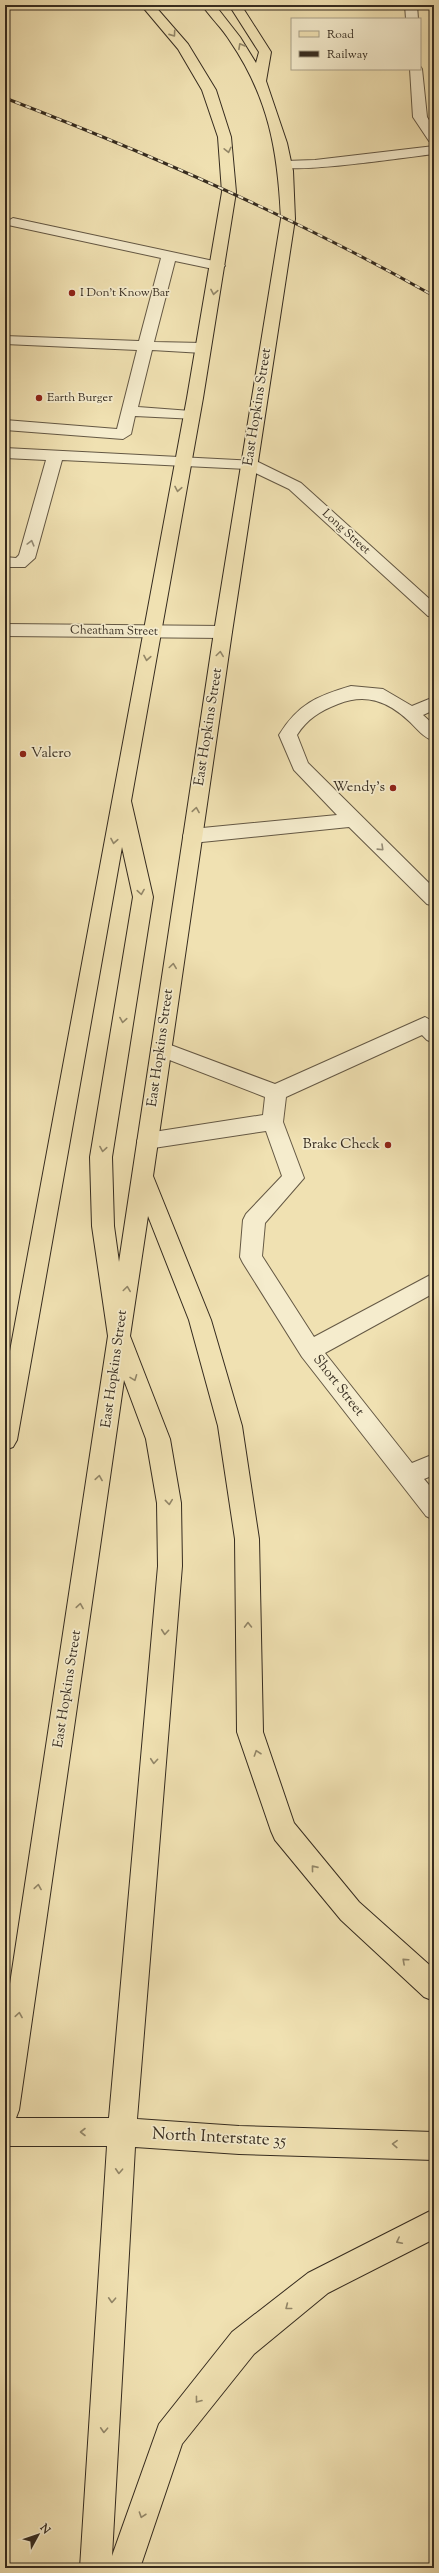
<svg xmlns="http://www.w3.org/2000/svg" width="439" height="2573" font-family="'Sorts Mill Goudy',serif">
	<style>
		.lines { fill: none; stroke-linecap: round; stroke-linejoin: round }
		.minor-casing { stroke: #645844; stroke-width: 2 }
		.major-casing { stroke: #352b1f; stroke-width: 2 }
		.minor { fill: #f5eccd; fill-rule: evenodd }
		.major { fill: #f0e1b2; fill-rule: evenodd }
		.rail-casing { stroke: #352b1f; stroke-width: 3 }
		.rail { stroke: #f5eccd; stroke-width: 2; stroke-dasharray: 5.5; stroke-linecap: butt }
		.oneway { stroke: #928668 }
		.oneway2 { stroke: #958c76 }
		.poi-dot { fill: #8f2418; stroke: #f5eccd; stroke-width: 1.5 }
		.labels { text-anchor: middle; dominant-baseline: central; stroke-width: 3.5; stroke-linejoin: round; paint-order: stroke }
		.far-poi-label { font-size: 12px; fill: #352b1f; stroke: #f5eccd; text-anchor: start }
		.far-street-label { font-size: 12px; fill: #352b1f; stroke: #f5eccd }
		.street-label { font-size: 14px; fill: #352b1f; stroke: #f5eccd }
		.poi-label { font-size: 14px; fill: #352b1f; stroke: #f5eccd; text-anchor: end }
		.near-street-label { font-size: 17px; fill: #352b1f; stroke: #f5eccd }
	</style>
	<rect width="100%" height="100%" fill="#f0e1b2"/>
	<filter id="stains"><feTurbulence type="fractalNoise" baseFrequency=".005" numOctaves="4"/><feColorMatrix values="0 0 0 0 .2 0 0 0 0 .09 0 0 0 0 .02 0 0 0 .5 -.17"/></filter>
	<radialGradient id="worn" r=".72"><stop offset=".6" stop-color="#630" stop-opacity="0"/><stop offset="1" stop-color="#630" stop-opacity=".3"/></radialGradient>
	<g class="lines">
		<defs>
			<path id="minor" d="M405,5H417L418,19H406Z
				M420,66L422,69L427,117L434,128V142L429,141L413,117L410,69H420Z
				M434,146V154C414,156 285,176 278,165L285,161L315,160Z
				M13,218L223,263L225,266L218,270L175,261L154,342L203,343L211,348L203,353L152,350L138,407L191,411L199,416L196,419L135,416L131,434L123,439L5,430V420L117,429L137,350L5,344V336L139,341L161,258L8,225L6,222Z
				M5,448L256,461L301,483L434,603V617L428,616L289,489L247,469L62,460L35,558L25,567H5V557L16,558L19,555L46,460L5,458Z
				M5,624L223,626L229,628L232,632L229,636L223,638L5,636Z
				M351,686L383,689L412,706L434,697V710L423,715L434,725V741C424,738 417,729 410,722C388,701 366,693 338,704C320,711 307,719 297,735L308,763L434,888V906L427,904L349,827L192,843L185,841L183,836L185,831L192,829L337,815L294,770L279,735C298,704 317,696 351,686Z
				M425,1017L434,1022V1043L427,1040L422,1035L286,1097L283,1122L304,1178L265,1223L262,1256L314,1337L434,1273V1293L325,1353L412,1463L434,1454V1475L424,1479L434,1491V1520L426,1516L302,1357L243,1263L240,1257L243,1220L246,1214L282,1176L266,1131L147,1149L140,1147L137,1141L140,1135L147,1133L263,1115L265,1097L154,1054L151,1049L154,1044L161,1041L168,1044L275,1084Z"/>
			<path id="major" d="M141,5H154L188,44L216,90L231,137L236,192L203,398L131,801L153,897L112,1157L114,1226L119,1262L214,632L281,219C278,152 269,98 230,41C222,28 210,17 202,5H215L240,37L256,63L259,52L229,5H241L271,52L266,81L287,143L293,171L295,219L232,632L153,1176L211,1320L242,1426L259,1539L263,1732L294,1823L359,1902L434,1969V2001L424,1997L341,1920L275,1840L271,1831L237,1732L235,1539L218,1426L189,1320L148,1216L130,1336L170,1439L181,1503L182,1566L137,2119L239,2126L434,2132V2160L239,2154L135,2147L112,2556L159,2424L232,2332L308,2273L434,2209V2239L328,2293L254,2354L182,2444L140,2568H80L107,2146H5V2017L108,1336L92,1226L90,1157L133,897L122,847L17,1440L13,1447L5,1450V1378L187,398L222,192L218,137L202,90L178,49ZM124,1380L146,1439L157,1503L158,1566L109,2118H16L19,2110Z"/>
		</defs>
		<use href="#minor" class="minor-casing"/>
		<use href="#major" class="major-casing"/>
		<use href="#minor" class="minor"/>
		<use href="#major" class="major"/>
		<defs>
			<path id="rail" d="M5,98C153,155 296,218 434,296"/>
		</defs>
		<use href="#rail" class="rail-casing"/>
		<use href="#rail" class="rail"/>
	</g>
	<defs><path id="oneway-chevron" d="M-2-3.5L2.5 0L-2 3.5" fill="none" stroke-width="1.6" stroke-linecap="round" stroke-linejoin="round"/></defs>
	<g class="oneway">
		<use href="#oneway-chevron" transform="translate(173 34) rotate(55)"/>
		<use href="#oneway-chevron" transform="translate(241 46) rotate(-119)"/>
		<use href="#oneway-chevron" transform="translate(228 150) rotate(77)"/>
		<use href="#oneway-chevron" transform="translate(214 292) rotate(100)"/>
		<use href="#oneway-chevron" transform="translate(178 489) rotate(101)"/>
		<use href="#oneway-chevron" transform="translate(220 654) rotate(-82)"/>
		<use href="#oneway-chevron" transform="translate(147 658) rotate(100)"/>
		<use href="#oneway-chevron" transform="translate(196 810) rotate(-81)"/>
		<use href="#oneway-chevron" transform="translate(114 841) rotate(100)"/>
		<use href="#oneway-chevron" transform="translate(141 892) rotate(81)"/>
		<use href="#oneway-chevron" transform="translate(173 966) rotate(-82)"/>
		<use href="#oneway-chevron" transform="translate(123 1020) rotate(99)"/>
		<use href="#oneway-chevron" transform="translate(103 1149) rotate(99)"/>
		<use href="#oneway-chevron" transform="translate(127 1289) rotate(-82)"/>
		<use href="#oneway-chevron" transform="translate(134 1378) rotate(69)"/>
		<use href="#oneway-chevron" transform="translate(99 1478) rotate(-81)"/>
		<use href="#oneway-chevron" transform="translate(169 1502) rotate(84)"/>
		<use href="#oneway-chevron" transform="translate(80 1606) rotate(-81)"/>
		<use href="#oneway-chevron" transform="translate(248 1625) rotate(-91)"/>
		<use href="#oneway-chevron" transform="translate(165 1632) rotate(95)"/>
		<use href="#oneway-chevron" transform="translate(257 1753) rotate(-109)"/>
		<use href="#oneway-chevron" transform="translate(154 1761) rotate(95)"/>
		<use href="#oneway-chevron" transform="translate(314 1868) rotate(-129)"/>
		<use href="#oneway-chevron" transform="translate(38 1887) rotate(-81)"/>
		<use href="#oneway-chevron" transform="translate(405 1961) rotate(-138)"/>
		<use href="#oneway-chevron" transform="translate(19 2015) rotate(-81)"/>
		<use href="#oneway-chevron" transform="translate(83 2132) rotate(180)"/>
		<use href="#oneway-chevron" transform="translate(395 2144) rotate(-178)"/>
		<use href="#oneway-chevron" transform="translate(119 2171) rotate(93)"/>
		<use href="#oneway-chevron" transform="translate(399 2241) rotate(153)"/>
		<use href="#oneway-chevron" transform="translate(112 2300) rotate(93)"/>
		<use href="#oneway-chevron" transform="translate(288 2307) rotate(142)"/>
		<use href="#oneway-chevron" transform="translate(198 2400) rotate(128)"/>
		<use href="#oneway-chevron" transform="translate(104 2430) rotate(93)"/>
		<use href="#oneway-chevron" transform="translate(142 2515) rotate(109)"/>
	</g>
	<g class="oneway2">
		<use href="#oneway-chevron" transform="translate(31 543) rotate(-75)"/>
		<use href="#oneway-chevron" transform="translate(381 848) rotate(44)"/>
	</g>
	<g class="poi-dot">
		<circle cx="72" cy="293" r="4"/>
		<circle cx="39" cy="398" r="4"/>
		<circle cx="23" cy="754" r="4"/>
		<circle cx="393" cy="788" r="4"/>
		<circle cx="388" cy="1145" r="4"/>
	</g>
	<g class="labels">
		<g class="far-poi-label">
			<text x="80" y="293">I Don't Know Bar</text>
			<text x="47" y="398">Earth Burger</text>
		</g>
		<g class="far-street-label">
			<text transform="translate(346 532) rotate(42)">Long Street</text>
			<text transform="translate(114 631) rotate(1)">Cheatham Street</text>
		</g>
		<g class="street-label">
			<text transform="translate(258 407) rotate(-81)">East Hopkins Street</text>
			<text transform="translate(209 727) rotate(-81)">East Hopkins Street</text>
			<text transform="translate(161 1048) rotate(-82)">East Hopkins Street</text>
			<text transform="translate(115 1369) rotate(-82)">East Hopkins Street</text>
			<text transform="translate(338 1386) rotate(52)">Short Street</text>
			<text transform="translate(68 1689) rotate(-81)">East Hopkins Street</text>
		</g>
		<g class="poi-label">
			<text x="31" y="754" text-anchor="start">Valero</text>
			<text x="385" y="788">Wendy's</text>
			<text x="380" y="1145">Brake Check</text>
		</g>
		<g class="near-street-label">
			<text transform="translate(219 2138) rotate(3)">North Interstate 35</text>
		</g>
	</g>
	<rect width="439" height="2573" fill="none" stroke="#f0e1b2" stroke-width="20"/>
	<rect x="6" y="6" width="427" height="2561" fill="none" stroke="#352b1f" stroke-width="2"/>
	<rect x="10" y="10" width="419" height="2553" fill="none" stroke="#352b1f"/>
	<rect x="291" y="18" width="130" height="52" fill="#f5eccd" stroke="#a89f87"/>
	<rect x="299" y="31" width="20" height="6" fill="#f0e1b2" stroke="#a89f87"/>
	<text x="327" y="38" font-size="12" fill="#352b1f">Road</text>
	<rect x="299" y="51" width="20" height="6" fill="#352b1f" stroke="#a89f87"/>
	<text x="327" y="58" font-size="12" fill="#352b1f">Railway</text>
	<g transform="translate(38 2535) rotate(50)" stroke="#f5eccd" stroke-width="3" paint-order="stroke">
	<path d="M0-3L7 15L0 10L-7 15Z" fill="#352b1f"/>
	<text y="-6" font-size="11" font-weight="bold" text-anchor="middle" fill="#352b1f">N</text>
	</g>
	<rect width="100%" height="100%" filter="url(#stains)"/>
	<rect width="100%" height="100%" fill="url(#worn)"/>
</svg>
